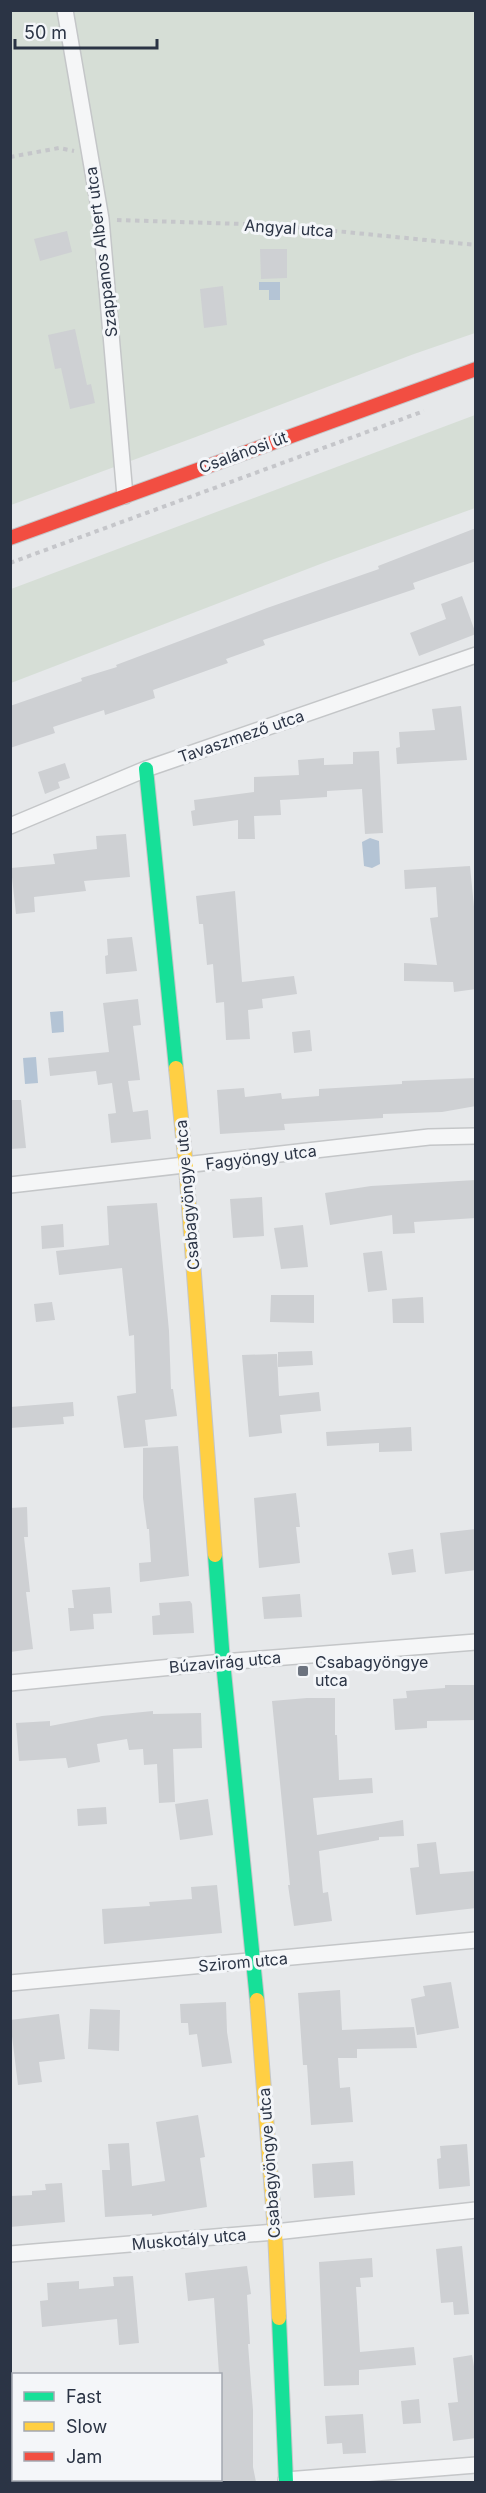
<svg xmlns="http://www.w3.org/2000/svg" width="486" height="2493" font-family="Inter,sans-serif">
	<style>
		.green { fill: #d6ded6 }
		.water { fill: #b4c4d5 }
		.building { fill: #ced0d3 }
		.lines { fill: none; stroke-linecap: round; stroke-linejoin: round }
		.street-casing { stroke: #c4c6c8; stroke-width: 18 }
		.fast-casing { stroke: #c4c6c8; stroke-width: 16 }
		.slow-casing { stroke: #c4c6c8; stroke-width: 16 }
		.jam-casing { stroke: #c4c6c8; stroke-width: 16 }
		.path { stroke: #c5c6ca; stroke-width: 4; stroke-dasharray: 4.5 4.5; stroke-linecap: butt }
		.street { stroke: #f5f6f7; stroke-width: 15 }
		.fast { stroke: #16e098; stroke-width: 14 }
		.slow { stroke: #ffcf43; stroke-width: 14 }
		.jam { stroke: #f24e42; stroke-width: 14 }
		.poi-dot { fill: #6c737f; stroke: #f4f6f9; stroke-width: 2 }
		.labels { text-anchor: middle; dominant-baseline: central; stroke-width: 6; stroke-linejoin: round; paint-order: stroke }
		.street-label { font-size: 16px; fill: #2b3445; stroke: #f4f6f9 }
		.poi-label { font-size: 16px; fill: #2b3445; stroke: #f4f6f9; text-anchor: start }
	</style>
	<rect width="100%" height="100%" fill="#e6e8ea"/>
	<path class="green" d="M11,11H475V333L414,354L193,438L11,505Z
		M475,415V508L323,563L11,683V589Z"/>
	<path class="water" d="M259,282H280V300H269V290H259Z
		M370,838L379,841L380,864L372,868L364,866L362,842Z
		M63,1011L64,1032L52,1033L50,1012Z
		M36,1057L38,1083L25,1084L23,1058Z"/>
	<path class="building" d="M67,231L72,252L40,261L34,239Z
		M260,249H287V278L261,279Z
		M223,286L227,325L204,328L200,289Z
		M75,329L87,385L91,384L95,403L70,409L61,368L55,369L48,335Z
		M476,528V561L413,583L415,589L263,640L265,645L226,659L228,663L153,690L155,698L105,715L104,710L53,727L55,733L10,748V706L82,681L81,678L117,667L116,665L267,608L379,569L378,566Z
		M462,596L476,634L419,656L410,633L446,619L441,604Z
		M461,706L467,760L397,764L396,748L400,747L399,732L435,730L432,709Z
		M379,751L383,833L365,834L362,789L327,791V797L280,800L281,815L254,816L255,839H238V820L193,826L191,811L195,810L194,800L254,792V777L299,775L298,760L324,758V765L353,764V752Z
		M65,763L70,778L58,782L60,788L45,794L38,772Z
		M126,834L130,877L84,881L86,891L34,897L35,912L16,914L11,868L55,864L53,854L97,849L96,836Z
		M470,866L476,927V989L454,992L453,982L404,981V963L437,965L430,918L438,917L436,887L405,889L404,870Z
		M235,891L242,982L294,976L297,994L262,999L263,1008L248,1010L250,1039L226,1040L224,1002L216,1003L213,964L207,965L203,924H199L196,896Z
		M132,937L137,971L106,974L105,956L108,955L107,939Z
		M138,999L141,1025L133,1026L140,1080L128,1081L133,1112L148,1110L151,1139L111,1143L108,1114L116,1113L112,1083L98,1085L96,1071L50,1076L48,1058L109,1052L103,1003Z
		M310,1030L312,1051L294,1053L292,1032Z
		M476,1078V1106L442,1112L383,1114V1118L284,1124L285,1130L220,1134L217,1090L244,1088L245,1097L281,1093L282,1099L319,1096V1089L402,1084V1081Z
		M10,1100H21L26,1148L10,1149Z
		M476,1180V1218L414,1222L415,1233L393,1234L392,1215L330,1225L325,1193L371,1186Z
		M262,1197L264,1236L233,1238L230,1199Z
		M157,1203L169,1331L171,1389H173L177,1416L145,1420L148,1446L124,1448L117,1396L136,1393L134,1335L129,1336L122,1268L59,1275L56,1251L109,1245L107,1206Z
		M63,1224L64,1247L42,1249L41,1226Z
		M303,1225L308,1267L281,1269L274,1228Z
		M382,1251L387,1290L368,1292L363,1253Z
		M271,1295H314V1323L270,1322Z
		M423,1297L424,1323H393L392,1299Z
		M52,1302L55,1320L36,1322L34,1304Z
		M312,1351L313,1365L278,1367V1352Z
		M277,1354L279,1396L319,1392L321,1411L280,1415L282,1433L249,1437L242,1355Z
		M73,1402L74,1416L63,1417L64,1424L10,1428V1407Z
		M411,1427L412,1451L379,1452V1443L327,1446L326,1432Z
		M178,1446L189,1576L140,1582L139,1563L151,1562L149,1529H147L143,1498V1448Z
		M296,1493L300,1527H296L300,1563L259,1568L254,1498Z
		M27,1507L28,1537H24L30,1592H26L33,1649L10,1652V1508Z
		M476,1529V1570L445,1574L440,1533Z
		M413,1549L416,1572L392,1575L388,1553Z
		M110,1587L112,1613L93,1614L94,1629L70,1631L68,1608H74L72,1590Z
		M300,1594L302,1617L264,1619L262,1597Z
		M190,1601L192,1604L194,1633L153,1635L152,1616L160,1615L159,1603Z
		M445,1685H476V1720L427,1721V1728L395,1730L393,1699L407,1698L406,1691L445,1688Z
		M307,1698H335V1735H337L339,1780L372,1778L373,1793L313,1798L317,1835L403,1820L404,1836L379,1837V1840L319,1851L323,1893L328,1892L332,1921L294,1926L288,1885H290L272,1701Z
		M153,1711V1714L201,1713L202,1748L173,1749L175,1802L159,1803L157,1764L144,1765L143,1749L129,1750L127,1739L97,1744L100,1762L68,1768L66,1758L19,1761L16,1723L50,1721V1726L102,1716Z
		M208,1799L213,1835L180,1840L175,1804Z
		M106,1807L107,1824L78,1826L77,1809Z
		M436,1842L440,1874L476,1871V1908L416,1915L410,1868L419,1867L417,1844Z
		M217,1885L222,1933L104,1944L102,1909L150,1906L149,1902L192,1899L191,1887Z
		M451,1982L459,2028L417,2035L411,1999L425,1996L423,1986Z
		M340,1990L342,2030L414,2027L417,2048L357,2049V2058H338L340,2088L350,2087L353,2122L311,2125L307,2065H303L298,1993Z
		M226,2002L227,2032L232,2063L202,2067L197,2034L189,2035L188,2023H181L180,2004Z
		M90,2009L120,2010L119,2051L88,2049Z
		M59,2014L65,2059L39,2062L42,2082L18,2085L10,2020Z
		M198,2115L205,2157L200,2158L207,2207L152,2216V2214L105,2217L102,2170H110L108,2144L129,2143L132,2186L165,2181L156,2122Z
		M467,2144L470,2186L439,2189L437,2159L441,2158L440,2146Z
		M353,2161L355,2195L314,2198L312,2164Z
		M62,2183L65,2222L10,2227V2196L32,2195V2191L46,2190L45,2184Z
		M462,2246L469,2314L454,2315L453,2302L441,2303L436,2249Z
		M372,2258L373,2277L360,2278L361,2287H356L360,2352L414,2347L416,2365L359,2370V2385L324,2386L319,2262Z
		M247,2266L251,2294L247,2295L250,2344H248L253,2410V2467L256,2482H220V2374H219L214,2298L188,2301L185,2273Z
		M133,2276L139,2343L119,2345L117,2319L42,2327L40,2301L48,2300L47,2283L79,2281V2289L114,2286L113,2277Z
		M472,2355L476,2378V2438L453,2441L448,2403L458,2402L453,2358Z
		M419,2399L421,2423L403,2424L401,2401Z
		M363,2414L366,2453L343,2454L342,2443L327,2444L325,2416Z"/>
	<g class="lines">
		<defs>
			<path id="street" d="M65,10L101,219L125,496
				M10,826L146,769L476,655
				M10,1185L429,1137L476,1136
				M10,1683L223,1662L476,1642
				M10,1983L476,1940
				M10,2254L275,2232L476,2210
				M286,2480L476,2465"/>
			<path id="fast" d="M146,769L176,1068
				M215,1555L223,1662L257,2000
				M279,2318L286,2482"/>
			<path id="slow" d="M176,1068L186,1167L215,1555
				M257,2000L275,2232L279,2318"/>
			<path id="jam" d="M10,538L476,369"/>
		</defs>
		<use href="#street" class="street-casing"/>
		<use href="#fast" class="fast-casing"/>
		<use href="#slow" class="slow-casing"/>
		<use href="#jam" class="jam-casing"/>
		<path class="path" d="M10,157L59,148L74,151
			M117,220L275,225L476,245
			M10,563L424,411"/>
		<use href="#street" class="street"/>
		<use href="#fast" class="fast"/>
		<use href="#slow" class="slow"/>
		<use href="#jam" class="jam"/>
	</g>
	<rect class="poi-dot" x="297" y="1665" width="12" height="12" rx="3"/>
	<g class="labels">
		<g class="street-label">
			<text transform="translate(289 228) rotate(4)">Angyal utca</text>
			<text transform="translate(101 252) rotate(-97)">Szappanos Albert utca</text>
			<text transform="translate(243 452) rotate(-20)">Csalánosi út</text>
			<text transform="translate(241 736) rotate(-19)">Tavaszmező utca</text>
			<text transform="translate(261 1157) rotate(-7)">Fagyöngy utca</text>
			<text transform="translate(187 1195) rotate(-95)">Csabagyöngye utca</text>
			<text transform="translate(225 1662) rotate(-5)">Búzavirág utca</text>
			<text transform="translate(243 1962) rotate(-5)">Szirom utca</text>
			<text transform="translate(269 2163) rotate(-94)">Csabagyöngye utca</text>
			<text transform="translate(189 2239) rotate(-5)">Muskotály utca</text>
		</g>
		<g class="poi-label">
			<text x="315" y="1662">Csabagyöngye<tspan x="315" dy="18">utca</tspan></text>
		</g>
	</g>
	<rect width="486" height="2493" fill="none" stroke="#2b3445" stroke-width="24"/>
	<rect x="12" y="2373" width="210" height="108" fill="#f4f6f9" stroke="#a4a8b1" stroke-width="1.5"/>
	<rect x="24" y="2392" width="30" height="9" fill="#16e098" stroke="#a4a8b1" stroke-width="1.5"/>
	<text x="66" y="2403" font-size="18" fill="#2b3445">Fast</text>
	<rect x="24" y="2422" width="30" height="9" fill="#ffcf43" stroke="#a4a8b1" stroke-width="1.5"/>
	<text x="66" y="2433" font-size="18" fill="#2b3445">Slow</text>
	<rect x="24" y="2452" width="30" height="9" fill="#f24e42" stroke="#a4a8b1" stroke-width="1.5"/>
	<text x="66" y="2463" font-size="18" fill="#2b3445">Jam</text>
	<path d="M15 39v9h142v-9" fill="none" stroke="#2b3445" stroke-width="3"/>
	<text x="24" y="39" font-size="18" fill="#2b3445" stroke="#f4f6f9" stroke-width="4.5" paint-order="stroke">50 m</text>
</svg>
